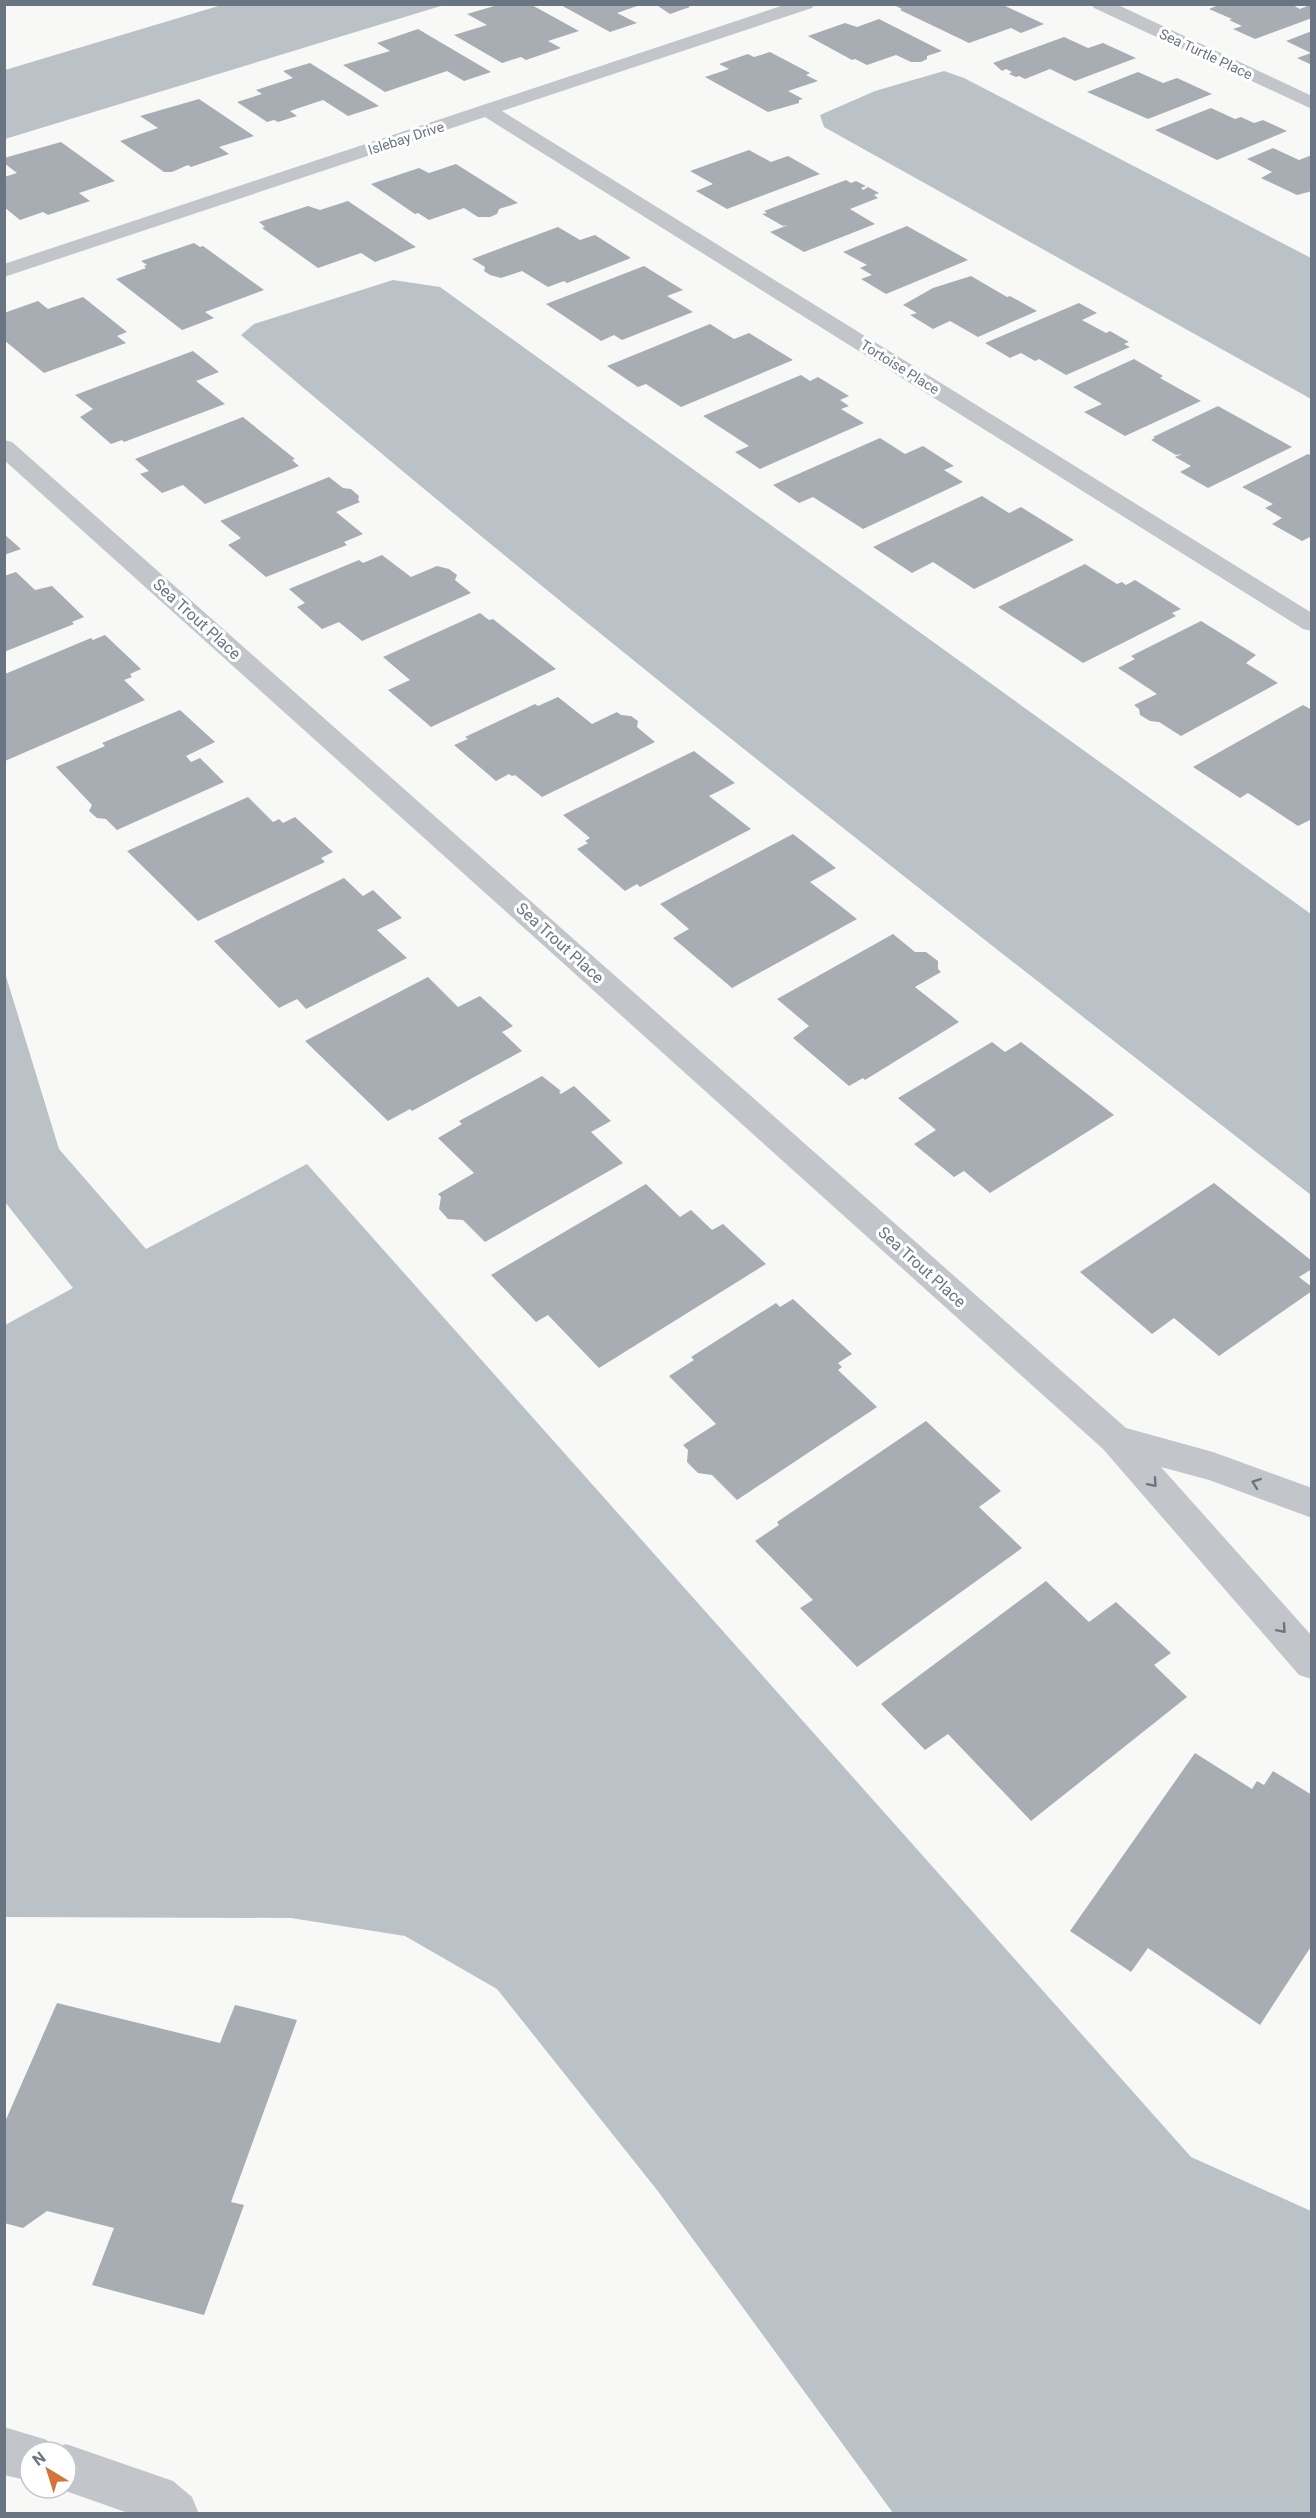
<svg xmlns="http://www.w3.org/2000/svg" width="1316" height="2518" font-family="Roboto,sans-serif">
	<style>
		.water { fill: #bac2c8 }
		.building { fill: #a8adb4 }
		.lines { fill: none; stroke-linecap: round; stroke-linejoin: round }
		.minor { fill: #c2c5c9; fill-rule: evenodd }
		.oneway { stroke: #6a7584 }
		.labels { text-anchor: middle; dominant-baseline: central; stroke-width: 6; stroke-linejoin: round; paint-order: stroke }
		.far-street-label { font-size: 14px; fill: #6a7584; stroke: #fff }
		.street-label { font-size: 16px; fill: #6a7584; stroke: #fff }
	</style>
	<rect width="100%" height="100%" fill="#f8f8f6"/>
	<path class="water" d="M225,4L444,5L5,139V70Z
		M944,71L964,78L1311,258V399L824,127L820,115L875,91Z
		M393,280L440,287L1311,914V1195C951,914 589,632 241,335L254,324Z
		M5,973L59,1149L146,1249L307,1164L1191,2157L1311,2211V2513H893L657,2190L497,1989L405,1936L291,1918L5,1917V1325L73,1288L5,1202Z"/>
	<path class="building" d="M501,4H530L579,31L548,41L561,48L526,60L521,57L502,63L454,35L487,25L467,14Z
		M559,4H640V5L617,13L637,23L610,32Z
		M655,4H686L690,7L670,14Z
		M899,4H1001L1044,24L1021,33L1011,28L969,43L900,10L902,9L896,6Z
		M1221,4H1291L1300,9L1312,4V18L1255,39L1233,29L1242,26L1229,20L1232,19L1209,9Z
		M879,19L942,51L927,56V59L921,62H911L896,55L867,65L855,59L852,60L808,36L845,23L857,27Z
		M418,29L491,72L464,81L447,71L385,92L343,65L390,51L377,43Z
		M1312,31V65L1297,58L1311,53L1286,41Z
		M1064,37L1088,48L1103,43L1136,58L1075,81L1050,69L1025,79L1019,76L1016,77L1009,74L1012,72L1006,69L1002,71L993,63Z
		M770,52L810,73L806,75L818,81L788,91L803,99L799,100V103L768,112L705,77L729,69L719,64L748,54L754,57Z
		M310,63L379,106L348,116L323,100L290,111L297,116L278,122L274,120L267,122L237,102L262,94L256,90L293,78L283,71Z
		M1138,72L1163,83L1177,78L1212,94L1148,119L1087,92Z
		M199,99L254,136L219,147L229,154L191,167L188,165L172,172H164L120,141L158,128L140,116Z
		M1211,108L1235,119L1241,117L1254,123L1263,120L1287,131L1217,160L1155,130Z
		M61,142L115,181L79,193L90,201L48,215L43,212L20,220L4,207V177L17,173L4,163V158Z
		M1273,148L1299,160L1312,155V191L1297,195L1261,178L1272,172L1247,159Z
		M749,150L771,162L788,156L820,174L727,209L696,191L713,184L690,171Z
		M456,164L518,203L499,209L497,214L490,217H478L464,208L429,220L418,213L415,214L371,184L419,168L429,173Z
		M846,180L851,183L856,181L866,186L861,188L863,190L868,187L879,193L874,195L878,198L850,209L875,224L804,252L770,232L788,225L783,226L762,214L767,213L764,211Z
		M348,201L416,247L375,262L361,253L318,268L262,228L265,227L259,222L308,206L320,210Z
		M907,226L968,260L886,294L861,279L872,275L860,268L867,265L843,252Z
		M558,227L580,240L595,235L631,258L567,283L564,281L548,287L522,271L501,278L490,275L484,271L485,267L472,259Z
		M194,243L200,247L203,246L264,290L205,312L214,318L182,330L116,279L146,268L144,266L147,265L141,261Z
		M644,266L683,290L667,296L693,312L622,340L614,335L601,341L546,304Z
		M971,276L1007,297L1010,296L1037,311L978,337L950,321L933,329L910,315L917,313L903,305L933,288Z
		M83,297L127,332L117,336L126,343L44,373L4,340V313L38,301L48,309Z
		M1079,303L1097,313L1082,320L1106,333L1110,331L1129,342L1124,344L1130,347L1066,375L1039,359L1035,361L1021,353L1010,358L985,343Z
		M710,324L734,339L749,333L793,360L681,407L646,384L638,387L607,366Z
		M193,351L219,372L196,381L225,404L124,442L122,440L111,444L80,417L93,409L75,395Z
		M1134,359L1163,376L1160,378L1201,401L1125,436L1084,412L1102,404L1073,387Z
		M801,375L810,381L818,377L849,396L840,400L849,406L841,409L864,423L760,469L735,452L749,446L703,416Z
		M1218,406L1292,447L1208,488L1180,472L1191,466L1175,457L1182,454L1176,455L1151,440L1155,438L1153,437Z
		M243,417L295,459L292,460L299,466L205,504L183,485L162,493L140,474L149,471L135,459Z
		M880,438L905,454L923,446L954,466L944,470L963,482L863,529L813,497L799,503L773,485Z
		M1308,454L1312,456V536L1302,541L1272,524L1282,518L1265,508L1273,504L1242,487Z
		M329,477L343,488L351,489L359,496L358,500L360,502L336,512L363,534L344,542L347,545L266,577L228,545L241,538L220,521Z
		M982,496L1009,513L1021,507L1074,540L974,589L933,562L912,573L873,547Z
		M4,534L21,549L4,555Z
		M382,555L411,577L437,566L449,569L457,575L455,580L471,593L362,641L339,622L322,629L297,607L305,603L289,589L359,560L363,563Z
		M1085,564L1117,584L1122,582L1126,585L1135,580L1181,609L1172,613L1176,616L1083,663L998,607Z
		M16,572L35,590L52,586L84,617L72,622L74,624L4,652V576Z
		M480,613L489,620L493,619L556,669L431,727L388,690L410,680L383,657Z
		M1201,621L1256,655L1246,663L1278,683L1181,736L1159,722L1150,721L1140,715L1139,709L1134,705L1157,694L1118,668L1135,659L1131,656Z
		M105,635L141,669L130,674L132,677L124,680L145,700L5,761V674L91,638L93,640Z
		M558,697L592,724L617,712L621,715L631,716L638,721L637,727L655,742L542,797L515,775L512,776L509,774L496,781L454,745L468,739L465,737L535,704L538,706Z
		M1303,705L1312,710V819L1298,826L1248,793L1240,798L1193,767Z
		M180,710L215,742L186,756L191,762L200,758L224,782L117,830L106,819L97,818L89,811L92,805L56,767L105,746L102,743Z
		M694,751L735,783L709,796L751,829L640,887L637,884L625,891L577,849L588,843L585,841L590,838L563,815Z
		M248,797L273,822L279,819L283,823L295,817L333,852L321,858L325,862L198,921L127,851Z
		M793,834L836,868L810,882L857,919L732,988L673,938L689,929L660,904Z
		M344,878L363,896L373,890L402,918L377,930L407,958L306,1009L297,999L279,1008L214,941Z
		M893,934L915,952H926L938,961V969L941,972L915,987L959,1022L865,1080L863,1078L849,1086L793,1038L809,1026L777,999Z
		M428,977L458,1007L480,996L513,1026L502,1032L522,1051L412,1111L410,1109L388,1121L305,1041Z
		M992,1042L1005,1052L1021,1042L1114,1115L990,1193L964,1171L954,1177L914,1144L936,1130L898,1098Z
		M542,1076L561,1091L559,1092L561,1094L574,1086L611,1121L591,1132L623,1163L485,1242L463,1220L448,1219L439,1209L441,1197L438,1194L474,1173L438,1138L462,1124L459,1121Z
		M1214,1183L1312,1261V1269L1299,1277L1312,1287V1291L1219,1356L1174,1318L1152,1334L1080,1272Z
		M646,1184L680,1217L691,1210L712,1230L723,1224L766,1264L599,1368L548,1315L536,1322L491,1275Z
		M793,1299L852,1354L838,1363L842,1367L838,1370L877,1407L737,1500L712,1475L698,1473L687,1462L688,1450L683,1445L716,1424L669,1376L694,1360L691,1357L776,1303L780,1307Z
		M926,1421L1001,1491L979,1507L1022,1548L857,1667L800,1608L813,1600L755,1541L779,1525L777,1522Z
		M1046,1581L1089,1622L1116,1602L1171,1653L1154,1665L1187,1697L1031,1821L948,1734L925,1750L881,1704Z
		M1195,1753L1252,1789L1257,1781L1264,1785L1273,1771L1312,1795V1945L1260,2025L1148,1948L1131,1972L1070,1931Z
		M57,2003L220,2043L235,2005L297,2020L231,2202L244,2205L204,2315L92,2285L114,2228L47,2211L23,2228L4,2223V2124Z"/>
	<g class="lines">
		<path class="minor" d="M787,4H815L812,8L502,111L1312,613V631L1303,629L485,117L4,277V264Z
			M1091,4H1116L1312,96V109L1094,8Z
			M4,440L12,442L1126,1428L1213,1452L1312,1488V1518L1209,1480L1161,1467L1312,1636V1679L1299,1675L1103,1449L4,460Z
			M4,2427L47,2440L51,2450L66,2444L173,2481L192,2497L199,2514H131L57,2488H66V2452H30V2481L4,2475Z"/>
	</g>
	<defs><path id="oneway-chevron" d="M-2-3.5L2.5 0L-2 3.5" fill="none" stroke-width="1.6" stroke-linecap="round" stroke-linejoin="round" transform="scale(1.5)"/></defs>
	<g class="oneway">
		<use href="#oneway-chevron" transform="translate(1153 1483) rotate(49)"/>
		<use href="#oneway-chevron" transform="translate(1256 1483) rotate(-160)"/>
		<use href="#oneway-chevron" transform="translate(1282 1629) rotate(49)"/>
	</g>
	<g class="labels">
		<g class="far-street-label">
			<text transform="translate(1206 54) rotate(25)">Sea Turtle Place</text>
			<text transform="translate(406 138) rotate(-18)">Islebay Drive</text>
			<text transform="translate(900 367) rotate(32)">Tortoise Place</text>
		</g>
		<g class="street-label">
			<text transform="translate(197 619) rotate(42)">Sea Trout Place</text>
			<text transform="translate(560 943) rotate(42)">Sea Trout Place</text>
			<text transform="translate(922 1267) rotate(42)">Sea Trout Place</text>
		</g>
	</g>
	<rect width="1316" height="2518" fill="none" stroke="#6a7584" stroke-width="12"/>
	<g transform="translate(48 2470) rotate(322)"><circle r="28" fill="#ffffff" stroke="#c3c8ce" stroke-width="1.5"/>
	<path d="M0-4.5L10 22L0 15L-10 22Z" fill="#d3743c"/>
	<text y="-9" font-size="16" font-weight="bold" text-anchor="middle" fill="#6a7584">N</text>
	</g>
</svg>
